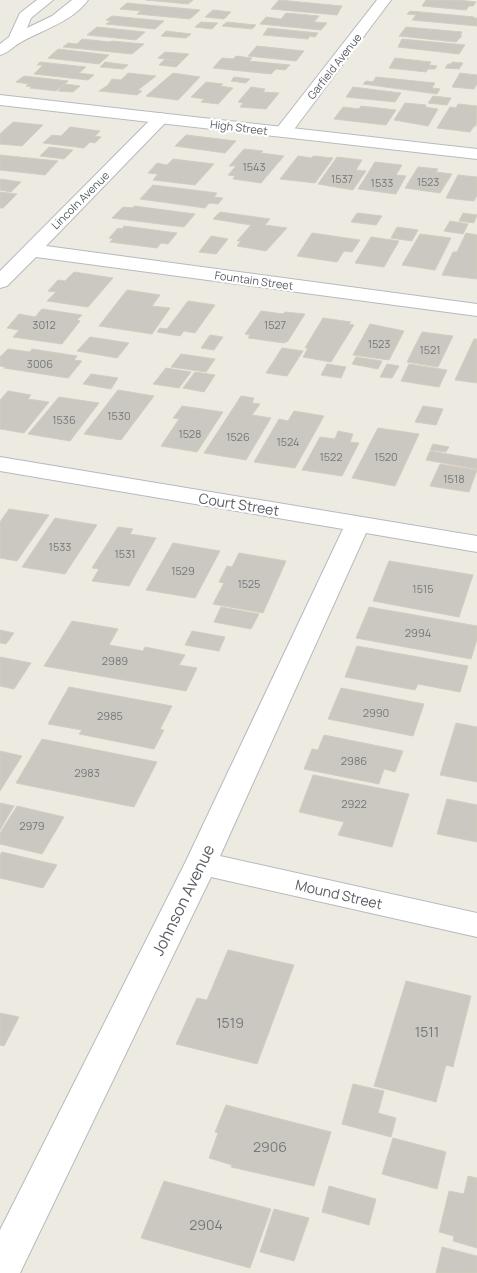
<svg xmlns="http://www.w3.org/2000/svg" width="477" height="1273" font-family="Manrope,sans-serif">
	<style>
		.building { fill: #cac8c0; stroke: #d2cdbf }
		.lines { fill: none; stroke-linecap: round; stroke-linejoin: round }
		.street-casing { stroke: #b6b9be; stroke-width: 2 }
		.secondary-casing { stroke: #b7bac1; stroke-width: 2 }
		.street { fill: #fff; fill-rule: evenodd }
		.secondary { fill: #fff; fill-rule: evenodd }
		.labels { text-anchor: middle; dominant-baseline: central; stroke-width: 4.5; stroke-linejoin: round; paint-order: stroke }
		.far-street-label { font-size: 11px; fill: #595d63; stroke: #fff }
		.number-label { font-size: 11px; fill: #75787a }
		.street-label { font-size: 14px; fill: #595d63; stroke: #fff }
		.near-number-label { font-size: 14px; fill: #75787a }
		.near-street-label { font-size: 16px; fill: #595d63; stroke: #fff }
	</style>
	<rect width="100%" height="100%" fill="#edebe1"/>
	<path class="building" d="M146,0H193L188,4Z
		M279,0L342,6L337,15L271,9Z
		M426,0H459L476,2L473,6H469L466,10L422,6Z
		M127,3L200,10L190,19L137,14L141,11L120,9Z
		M213,10L231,12L224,19L205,17Z
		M410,11L474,17V18H477V26L412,20L416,15L407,14Z
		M286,13L319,16L314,22L327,23L321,30L260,24L266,17L281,19Z
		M112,16L164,21L155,29L106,24L111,21L106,20Z
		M201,22L218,23L212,29L195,27Z
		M227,22L256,25L252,29L222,26Z
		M97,27L145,32L136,40L87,35Z
		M406,27L462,32L460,36H462L456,42L399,36Z
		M268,28L318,33L315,37L310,36L308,39L263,35Z
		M166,31L191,34L186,38L161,36Z
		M82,39L110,42L112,41L144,44L132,54L63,47L68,43L77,44Z
		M402,39L465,45L459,54L398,47Z
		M257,46L304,51L296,61L248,56Z
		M58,49L109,55L99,64L48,58Z
		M165,52L189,54L182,61L158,58Z
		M236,56L252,58L249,61L290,65L285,70L276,69L271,74L213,68L222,58L233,59Z
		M395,58L431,62L429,65L437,66L435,69H428L426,72L389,68Z
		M165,59L182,61L176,67L159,65Z
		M40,62L86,67L79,73L94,75L88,80L34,74L43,65H37Z
		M105,62L128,65L123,69L100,67Z
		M452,62L463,63L459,69L445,68L448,64H451Z
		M128,73L156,76L138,90L142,91L137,95L99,91L108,85L112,79L121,80Z
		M173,73L200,77L178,100L146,96Z
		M460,73L477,75V84L474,89L452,87Z
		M24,76L68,81L56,91L30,88L32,87L26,86L29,84L16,82Z
		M234,77L250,79L246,83L231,81Z
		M376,77L435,83L432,88L440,89L437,94L363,84L366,81L373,82Z
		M206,82L223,84L220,86L233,88L218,104L201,102L204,99L191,97Z
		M65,84L80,86L73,92L58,91Z
		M251,87L265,89L263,92L279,93L266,109L240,107L243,103L238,102Z
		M353,87L401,93L395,102L346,97Z
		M433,96L451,98L447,105L428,103Z
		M405,103L426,105L425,107L438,109L428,126L394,120Z
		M458,104L477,106L476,126H474L470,132L437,128L450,107L456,108Z
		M361,106L396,110L386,125L334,119L343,107L359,109Z
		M13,122L43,125L22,146L0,144V134Z
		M70,127L100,131L95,136L101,137L95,143L90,142L84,148L43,143L52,135L61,136Z
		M186,135L236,141L225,153L175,146Z
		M49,147L73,150L64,159L40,156Z
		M244,149L263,151L261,153L284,156L261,183L233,179L235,176L228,175L236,166H229Z
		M0,155L58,161L45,175L0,170Z
		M298,156L312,158L313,156L333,158L315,183L280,179Z
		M337,157L362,160L356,170L366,171L353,190L318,184Z
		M173,159L214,164L195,185L153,180L158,174L148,173L157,163L167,165Z
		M375,162L402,165L396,175L406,176L396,194L358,189Z
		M418,167L438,169L436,172L452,174L440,193L405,188Z
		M458,175L477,177V195L474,201L446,198Z
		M0,179L21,182L11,192L0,190Z
		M153,185L217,193L214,197L223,198L218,204L209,203L205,208L140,199Z
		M0,192L17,194L3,208H0Z
		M134,206L195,214L184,227L112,218L123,207L133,208Z
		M220,212L270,219L265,225L287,228L266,251L237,246L241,241H237L251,225L213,219Z
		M357,213L382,216L376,225L351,222Z
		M463,213L477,215L474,223L459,221Z
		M450,221L468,224L463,234L444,231Z
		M124,226L177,233L168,244L161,243L157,248L110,242L113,239L109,238L118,228L122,229Z
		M397,227L418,230L412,241L391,238Z
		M312,233L360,240L352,252L344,251L337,262L297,256Z
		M466,233L477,235V279L442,275L453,252H457Z
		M420,234L451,238L435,270L402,265Z
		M211,236L228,239L216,254L199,252Z
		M371,237L399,241L384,267L355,263Z
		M74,272L113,278L88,307L47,301L56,292L48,291L58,280L65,281Z
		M127,290L160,295L152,306L170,308L152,334L99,326Z
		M188,301L215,305L195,333L184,331L180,336L157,332L160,328L167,329Z
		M42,309L82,315L77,320L80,321L62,344L13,337L19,330L7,328L19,314L35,317Z
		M261,311L283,314L285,312L305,314L288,341L284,343L248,338L250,335L245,334Z
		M323,318L351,322L349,324L354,325L331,362L303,357L308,348H305Z
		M370,324L404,331L389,360L353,355Z
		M422,332L453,336L438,367L407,362Z
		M210,335L223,337L214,350L201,348Z
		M90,337L129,343L117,358L77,351Z
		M474,339H477V383L455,380Z
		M282,348L303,351L287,376L266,373Z
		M8,349L30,352L32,349L77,356L74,360L82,361L68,378L4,368L6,367L0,366V357Z
		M181,354L215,359L206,372L171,367Z
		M356,357L382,361L378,369L352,364Z
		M327,364L346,367L341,378L321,375Z
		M387,364L399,366L392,378L380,377Z
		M409,364L447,370L439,387L401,381Z
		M166,368L191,372L179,388L153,384Z
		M195,372L215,375L204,392L183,388Z
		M91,374L118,378L111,389L83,384Z
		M118,390L154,396L121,440L84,434Z
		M8,391L31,395L28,399L49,402L24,433L0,429V400Z
		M241,396L254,398L252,403L260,404L252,415L271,418L246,460L204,453Z
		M59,397L99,403L70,441L28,434Z
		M182,406L223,412L197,452L161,446L179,419L173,418Z
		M423,406L443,409L436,425L415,422Z
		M294,411L324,416L295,468L254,462L279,419L288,421Z
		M378,428L419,434L395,486L352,478Z
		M338,431L353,434L350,442L359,443L342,476L302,470L320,437L335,439Z
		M433,444L449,447L446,452L430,450Z
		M430,451L477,459V469L426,460Z
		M440,464L477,470L469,492L430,486Z
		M9,509L49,515L17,561L0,558V522Z
		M55,518L97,525L65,574L22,567Z
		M118,527L133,529L130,534L156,538L129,586L92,581L99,569L92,568Z
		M173,543L220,551L195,598L146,590Z
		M239,553L286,561L263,613L213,604L224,583L219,582L227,566L232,567Z
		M389,561L473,575L459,617L373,601Z
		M221,607L259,614L251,629L214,622Z
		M369,607L477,626V639L471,659L356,638Z
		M72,621L118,629L109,645L143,651L145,647L185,655L179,665L197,668L186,691L44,666Z
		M0,630L14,633L6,644L0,643Z
		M192,631L225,637L219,651L185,645Z
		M357,646L468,666L460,692L418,684L415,690L345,677Z
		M0,657L31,663L14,689L0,686Z
		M69,687L172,706L160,729L164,730L154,749L79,734L82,730L48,724Z
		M341,688L424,704L413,736L328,719Z
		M456,723L477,727V782L440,775Z
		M324,735L403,751L395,772L384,769L379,784L304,769L312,749L318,750Z
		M42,739L157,762L134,807L16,783Z
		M0,751L22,756L0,791Z
		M313,775L409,794L392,847L338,835L344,822L299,812Z
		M447,799L477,805V842L437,834Z
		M0,803L14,806L0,830Z
		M17,806L64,817L42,854L0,844V833Z
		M2,852L57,865L43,888L0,878V855Z
		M228,950L294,965L257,1064L176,1044L197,998L207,1000Z
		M406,981L471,996L453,1067L446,1065L436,1102L374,1086Z
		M0,1013L19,1017L4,1046L0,1045Z
		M353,1084L384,1091L378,1113L396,1118L391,1137L342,1124Z
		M226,1105L331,1132L314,1186L231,1167L232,1165L209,1158L218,1133L215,1132Z
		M393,1138L446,1152L437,1189L382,1174Z
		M468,1176L477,1178V1248L453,1241L454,1236L439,1232L449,1191L464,1194Z
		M164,1181L271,1209L250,1268L141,1238Z
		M329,1186L376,1199L369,1225L322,1212Z
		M274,1209L309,1218L294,1261L260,1252Z
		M442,1247L477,1256V1273H436Z"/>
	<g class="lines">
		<defs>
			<path id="street" d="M37,0H53L31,18L27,28L52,16L72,0H88C73,21 45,29 23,41C14,45 9,53 0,55V44L9,37L20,13Z
				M377,0H391L289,136H277L275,132L277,128Z
				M161,113L167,115L169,118L167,121L46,246L477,304V316L36,257L7,286L0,288V271L155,115Z
				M0,457L477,536V552L366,533L220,856L477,913V937L211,877L20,1273H0V1230L185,863L343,529L0,471Z"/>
			<path id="secondary" d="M0,95L477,149V159L0,105Z"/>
		</defs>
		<use href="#street" class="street-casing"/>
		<use href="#secondary" class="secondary-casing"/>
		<use href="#street" class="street"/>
		<use href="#secondary" class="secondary"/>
	</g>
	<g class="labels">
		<g class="far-street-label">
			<text transform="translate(334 66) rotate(-52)">Garfield Avenue</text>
			<text transform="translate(239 127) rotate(7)">High Street</text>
			<text transform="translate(80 200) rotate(-45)">Lincoln Avenue</text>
			<text transform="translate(254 280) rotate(8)">Fountain Street</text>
		</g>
		<g class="number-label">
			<text x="254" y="166">1543</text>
			<text x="342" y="178">1537</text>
			<text x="428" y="181">1523</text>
			<text x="382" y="182">1533</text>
			<text x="44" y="324">3012</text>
			<text x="275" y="324">1527</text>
			<text x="379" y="343">1523</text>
			<text x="430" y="349">1521</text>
			<text x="40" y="363">3006</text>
			<text x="119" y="415">1530</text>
			<text x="64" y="419">1536</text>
			<text x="190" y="433">1528</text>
			<text x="238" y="436">1526</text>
			<text x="288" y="441">1524</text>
			<text x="331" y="456">1522</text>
			<text x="386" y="456">1520</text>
			<text x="454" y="478">1518</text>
			<text x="60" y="546">1533</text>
			<text x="125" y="553">1531</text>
			<text x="183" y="570">1529</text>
			<text x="249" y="583">1525</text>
			<text x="423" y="588">1515</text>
			<text x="418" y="632">2994</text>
			<text x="115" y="660">2989</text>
			<text x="376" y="712">2990</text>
			<text x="110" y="715">2985</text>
			<text x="354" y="760">2986</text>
			<text x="87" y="772">2983</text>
			<text x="354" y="803">2922</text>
			<text x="32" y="825">2979</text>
		</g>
		<g class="street-label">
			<text transform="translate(239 504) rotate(9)">Court Street</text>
			<text transform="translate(339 894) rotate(13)">Mound Street</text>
		</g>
		<g class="near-number-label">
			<text x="230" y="1022">1519</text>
			<text x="427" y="1031">1511</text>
			<text x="270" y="1146">2906</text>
			<text x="206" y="1224">2904</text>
		</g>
		<g class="near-street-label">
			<text transform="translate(183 900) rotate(-64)">Johnson Avenue</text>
		</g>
	</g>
</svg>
